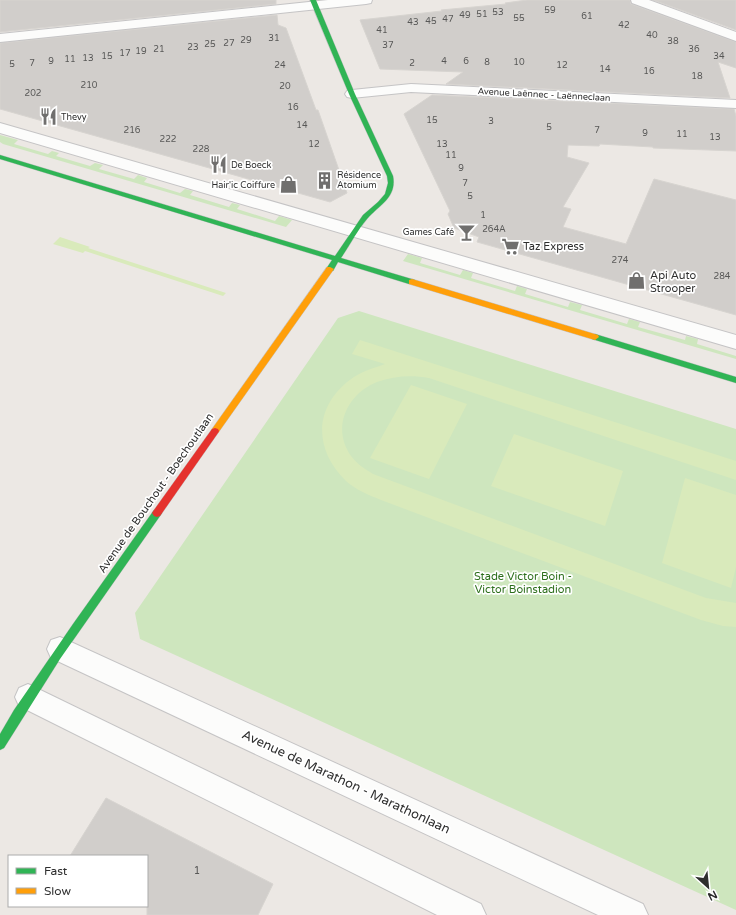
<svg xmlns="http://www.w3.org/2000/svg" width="736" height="915" font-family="'Varela Round',sans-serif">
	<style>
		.green { fill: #cee6be }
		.pitch { fill: #d9eabb }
		.building { fill: #d1cecb; stroke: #d7d4d0 }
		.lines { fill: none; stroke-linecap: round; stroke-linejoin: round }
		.street-casing { stroke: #c5c4c5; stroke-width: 2 }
		.fast-casing { stroke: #c5c4c5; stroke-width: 1 }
		.slow-casing { stroke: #c5c4c5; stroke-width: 1 }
		.jam-casing { stroke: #c5c4c5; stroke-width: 1 }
		.street { fill: #fcfcfb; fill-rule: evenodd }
		.fast { fill: #30b455; fill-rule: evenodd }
		.slow { fill: #ff9f0a; fill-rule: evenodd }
		.jam { fill: #e5322d; fill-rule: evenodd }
		.labels { text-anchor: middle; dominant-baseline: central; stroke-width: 3.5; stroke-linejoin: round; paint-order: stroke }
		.number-label { font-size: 9px; fill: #585857 }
		.far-street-label { font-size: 9px; fill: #2e2e2e; stroke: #fff }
		.far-poi-label { font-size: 9px; fill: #2e2e2e; stroke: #fff; text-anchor: start }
		.poi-label { font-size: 11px; fill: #2e2e2e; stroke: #fff; text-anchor: start }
		.street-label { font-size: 11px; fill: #2e2e2e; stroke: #fff }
		.park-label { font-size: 11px; fill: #2c6e1b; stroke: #fff }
		.near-number-label { font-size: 11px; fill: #585857 }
		.near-street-label { font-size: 13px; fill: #2e2e2e; stroke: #fff }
	</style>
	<rect width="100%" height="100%" fill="#ece8e4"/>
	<path class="green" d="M0,135L18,140L14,144L48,154L52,151L59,153L56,156L90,166L95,163L103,165L99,169L134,179L138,175L147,178L144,182L180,193L185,189L193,191L190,195L229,207L232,203L240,205L237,209L275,221L279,216L292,220L286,227L3,144L0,142Z
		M408,254L422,258L420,263L460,275L463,270L473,273L471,278L515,291L517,286L527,289L525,294L568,307L570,302L582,305L580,310L627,324L629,319L640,322L638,327L685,340L686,336L698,339L697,344L736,356V359L403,261Z
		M359,311L736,429V910L140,639L135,613L338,318Z"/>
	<path class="pitch" d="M60,237L90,247L88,248L226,293L223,296L85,251L83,253L53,244Z
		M360,340L736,461V480L429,378C411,375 394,376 377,382C347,394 331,428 351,456C357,464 365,469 373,474L706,598L736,603V627L723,626L701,620L381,500C369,495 356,490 346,481C312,448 314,404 354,377C363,371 374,368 385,364L352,354Z
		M411,385L467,404L429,479L370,458Z
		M514,434L623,471L605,526L491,486Z
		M685,478L736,495V567L731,588L662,563Z"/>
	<path class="building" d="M0,0H276V4L0,32Z
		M527,0H630L631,4L736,42V68L718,62L730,98L446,84L463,72L380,69L360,20L442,11L441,10L506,4L505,3Z
		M653,0H736V30Z
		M277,15L278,25L286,28L316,110H318L347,193L330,202L0,109V43Z
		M432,95L734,109L736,116V151L653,148V147L600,144L599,146L568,145L567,157L589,163L563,207L571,209L563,227L626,244L654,179L736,200V315L477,242L479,237L454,228L448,214L450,211L404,114Z
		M106,798L273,884L258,915H147V856H70Z"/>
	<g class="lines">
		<defs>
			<path id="street" d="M328,0H372L371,3L366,4L0,42V34Z
				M631,0H649L736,32V41L632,3Z
				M411,84L736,100V108L411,92L352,98L347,97L345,94L347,91L352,90Z
				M0,123L736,335V349L0,133Z
				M60,637L643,904L648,915H598L51,658L47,649L51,640Z
				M28,684L481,904L486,915H437L19,706L15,697L19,688Z"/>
			<path id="fast" d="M310,0H316L355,94L393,176C397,198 379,205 367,219C357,231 350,245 341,258L415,280V284H409L338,262L333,271H327L326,269L332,260L0,159V155L335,256L363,215L378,202L385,194L388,183L387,176L349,94Z
				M595,334L736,377V383L592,339L591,337Z
				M157,509L160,510L162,513L160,516L60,659L4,748L0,750V734L14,710L73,624L154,510Z"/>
			<path id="slow" d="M327,267H330L334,269L218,433H212L211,431L212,429Z
				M412,279L598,335L599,337L595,340L409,284V280Z"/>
			<path id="jam" d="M215,428L218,429L219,431L218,433L160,516L157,517L154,516L152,513L154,510L212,429Z"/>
		</defs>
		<use href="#street" class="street-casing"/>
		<use href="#fast" class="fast-casing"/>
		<use href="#slow" class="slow-casing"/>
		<use href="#jam" class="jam-casing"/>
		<use href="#street" class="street"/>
		<use href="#fast" class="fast"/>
		<use href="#slow" class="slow"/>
		<use href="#jam" class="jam"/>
	</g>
	<defs>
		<symbol id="restaurant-bare" viewBox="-9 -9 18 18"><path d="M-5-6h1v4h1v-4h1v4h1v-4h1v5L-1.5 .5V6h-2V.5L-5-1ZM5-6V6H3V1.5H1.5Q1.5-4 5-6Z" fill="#706f6e" stroke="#fff" stroke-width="2.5" paint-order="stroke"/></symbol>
		<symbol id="building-bare" viewBox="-9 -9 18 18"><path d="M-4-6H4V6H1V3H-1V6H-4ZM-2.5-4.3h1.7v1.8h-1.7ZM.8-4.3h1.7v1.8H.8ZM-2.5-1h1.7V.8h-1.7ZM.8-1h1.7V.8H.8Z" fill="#706f6e" stroke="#fff" stroke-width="2.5" paint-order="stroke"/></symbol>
		<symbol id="shop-bare" viewBox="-9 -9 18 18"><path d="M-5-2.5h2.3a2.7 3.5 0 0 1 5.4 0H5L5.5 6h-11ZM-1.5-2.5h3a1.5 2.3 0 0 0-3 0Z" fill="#706f6e" stroke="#fff" stroke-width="2.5" paint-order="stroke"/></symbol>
		<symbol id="bar-bare" viewBox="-9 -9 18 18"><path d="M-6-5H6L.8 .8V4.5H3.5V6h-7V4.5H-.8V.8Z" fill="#706f6e" stroke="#fff" stroke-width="2.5" paint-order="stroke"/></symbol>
		<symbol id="supermarket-bare" viewBox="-9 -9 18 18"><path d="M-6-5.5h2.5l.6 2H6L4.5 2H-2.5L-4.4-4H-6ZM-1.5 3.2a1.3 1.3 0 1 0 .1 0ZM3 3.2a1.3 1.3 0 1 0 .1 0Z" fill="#706f6e" stroke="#fff" stroke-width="2.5" paint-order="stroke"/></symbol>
	</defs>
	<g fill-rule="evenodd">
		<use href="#restaurant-bare" x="36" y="104" width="25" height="25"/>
		<use href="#restaurant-bare" x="206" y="152" width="25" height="25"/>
		<use href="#building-bare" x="312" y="168" width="25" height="25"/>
		<use href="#shop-bare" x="276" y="172" width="25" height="25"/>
		<use href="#bar-bare" x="454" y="220" width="25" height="25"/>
		<use href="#supermarket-bare" x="498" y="234" width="25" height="25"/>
		<use href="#shop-bare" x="624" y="268" width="25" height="25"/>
	</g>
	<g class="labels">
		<g class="number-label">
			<text x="550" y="10">59</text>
			<text x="498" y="12">53</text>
			<text x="482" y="14">51</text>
			<text x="465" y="15">49</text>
			<text x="587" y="16">61</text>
			<text x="519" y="18">55</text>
			<text x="448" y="19">47</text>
			<text x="431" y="21">45</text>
			<text x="413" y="22">43</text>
			<text x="624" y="25">42</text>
			<text x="382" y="30">41</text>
			<text x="652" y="35">40</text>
			<text x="274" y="38">31</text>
			<text x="246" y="40">29</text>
			<text x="673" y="41">38</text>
			<text x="229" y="43">27</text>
			<text x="210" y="44">25</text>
			<text x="388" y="45">37</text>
			<text x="193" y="47">23</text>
			<text x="159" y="49">21</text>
			<text x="694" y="49">36</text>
			<text x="141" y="51">19</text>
			<text x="125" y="53">17</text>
			<text x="107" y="56">15</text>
			<text x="719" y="56">34</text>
			<text x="88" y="58">13</text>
			<text x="70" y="59">11</text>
			<text x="51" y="61">9</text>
			<text x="444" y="61">4</text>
			<text x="466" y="61">6</text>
			<text x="487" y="62">8</text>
			<text x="519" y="62">10</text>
			<text x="32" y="63">7</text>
			<text x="412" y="63">2</text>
			<text x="12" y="64">5</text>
			<text x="280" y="65">24</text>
			<text x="562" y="65">12</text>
			<text x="605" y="69">14</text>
			<text x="649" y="71">16</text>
			<text x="697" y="76">18</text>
			<text x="89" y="85">210</text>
			<text x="285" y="86">20</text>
			<text x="33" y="93">202</text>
			<text x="293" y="107">16</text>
			<text x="432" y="120">15</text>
			<text x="491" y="121">3</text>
			<text x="302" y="125">14</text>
			<text x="549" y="127">5</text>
			<text x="132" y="130">216</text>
			<text x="597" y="130">7</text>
			<text x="645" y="133">9</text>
			<text x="682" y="134">11</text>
			<text x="715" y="137">13</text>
			<text x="168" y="139">222</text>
			<text x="314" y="144">12</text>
			<text x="442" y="144">13</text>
			<text x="201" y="149">228</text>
			<text x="451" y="155">11</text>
			<text x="461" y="168">9</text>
			<text x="465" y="183">7</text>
			<text x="470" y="196">5</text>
			<text x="483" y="215">1</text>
			<text x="494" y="229">264A</text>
			<text x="620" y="260">274</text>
			<text x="722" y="276">284</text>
		</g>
		<g class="far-street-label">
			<text transform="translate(544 95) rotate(3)">Avenue Laënnec - Laënneclaan</text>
		</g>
		<g class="far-poi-label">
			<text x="61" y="117">Thevy</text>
			<text x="231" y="165">De Boeck</text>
			<text x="337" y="175">Résidence<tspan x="337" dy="10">Atomium</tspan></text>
			<text x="275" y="185" text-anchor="end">Hair'ic Coiffure</text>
			<text x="454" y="232" text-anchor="end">Games Café</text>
		</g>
		<g class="poi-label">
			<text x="523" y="246">Taz Express</text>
			<text x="650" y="275">Api Auto<tspan x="650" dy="13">Strooper</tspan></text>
		</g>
		<g class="street-label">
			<text transform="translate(156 493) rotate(-55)">Avenue de Bouchout - Boechoutlaan</text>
		</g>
		<g class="park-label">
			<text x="523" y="576">Stade Victor Boin -<tspan x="523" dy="13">Victor Boinstadion</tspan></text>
		</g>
		<g class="near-number-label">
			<text x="197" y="870">1</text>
		</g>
		<g class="near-street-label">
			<text transform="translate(346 782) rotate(25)">Avenue de Marathon - Marathonlaan</text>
		</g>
	</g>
	<rect x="8" y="855" width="140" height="52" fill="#ffffff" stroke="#ababab"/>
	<rect x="16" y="868" width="20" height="6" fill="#30b455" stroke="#ababab"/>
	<text x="44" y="875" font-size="12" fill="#2e2e2e">Fast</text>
	<rect x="16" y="888" width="20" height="6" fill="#ff9f0a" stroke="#ababab"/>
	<text x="44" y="895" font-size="12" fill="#2e2e2e">Slow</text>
	<g transform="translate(708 887) rotate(153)" stroke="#ffffff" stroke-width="3" paint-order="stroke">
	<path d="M0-3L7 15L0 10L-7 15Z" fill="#2e2e2e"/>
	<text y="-6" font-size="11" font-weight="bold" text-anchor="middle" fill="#2e2e2e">N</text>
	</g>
</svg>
